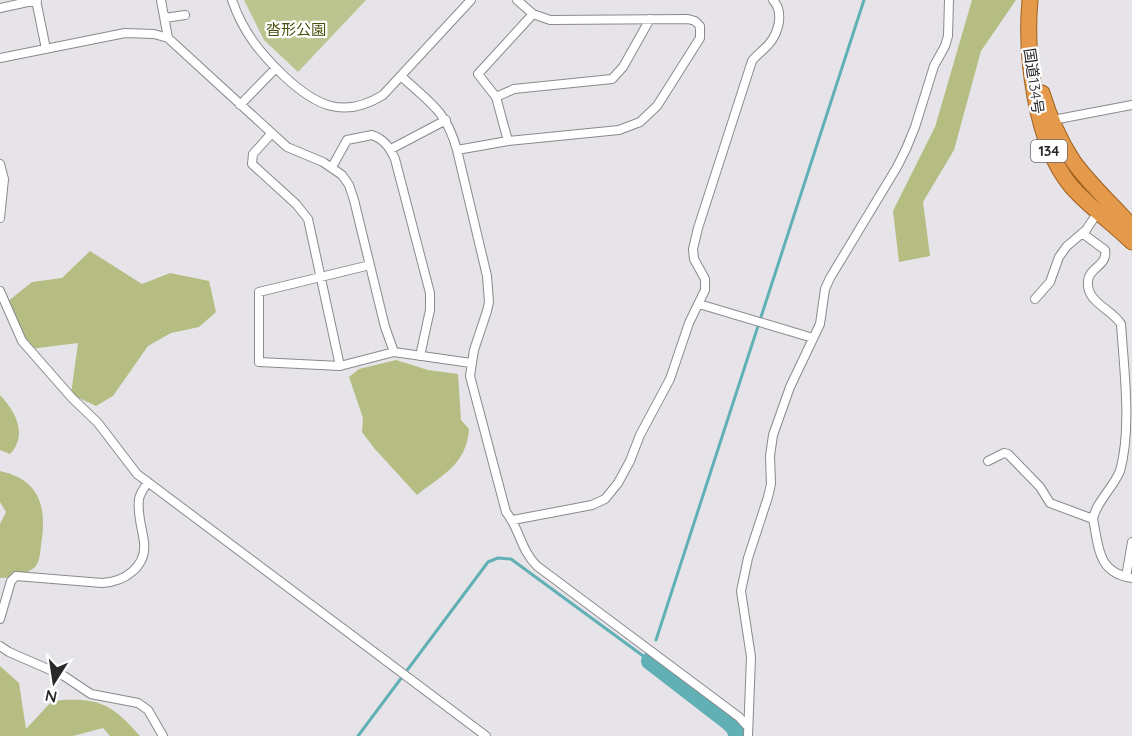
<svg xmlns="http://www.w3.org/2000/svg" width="1132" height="736" font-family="Quicksand,'Noto Sans JP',sans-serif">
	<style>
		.green { fill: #bcc48f }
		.forest { fill: #b5bd83 }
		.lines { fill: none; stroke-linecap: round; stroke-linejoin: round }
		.stream { stroke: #61b0b5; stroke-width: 3 }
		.river { stroke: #61b0b5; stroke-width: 18 }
		.minor-casing { stroke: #8b898d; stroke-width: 10 }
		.trunk-casing { stroke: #9e6221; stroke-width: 17 }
		.minor { stroke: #fff; stroke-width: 8 }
		.trunk { stroke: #e49a4a; stroke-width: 15 }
		.labels { text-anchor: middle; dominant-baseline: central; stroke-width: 4.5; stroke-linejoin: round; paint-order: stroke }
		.shield { fill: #fff; stroke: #6a686a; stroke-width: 1.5 }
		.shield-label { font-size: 14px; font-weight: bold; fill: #2a282a }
		.park-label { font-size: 15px; fill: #4a500c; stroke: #fff }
		.street-label { font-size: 15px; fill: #2a282a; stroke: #fff }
	</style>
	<rect width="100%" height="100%" fill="#e7e4e9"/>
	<path class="green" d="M244,0H366L298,72L264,40Z"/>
	<path class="forest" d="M972,0H1016L981,51L954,150L923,202L930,256L899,262L893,211L935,127Z
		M90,251L142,284L170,273L209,281L216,312L199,327L171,333L148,346L113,396L96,406L71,394L78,343L30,349L7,302L32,282L62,278Z
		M396,360L428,370L458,374L461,420L469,429C467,464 442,475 417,495L374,448L362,432L363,418L349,377L359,369Z
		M0,395C16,412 28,435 10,454L0,450Z
		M0,471C41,480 47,508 41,545C40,553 40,561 35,567C27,575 10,578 0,578V524L6,512L0,502Z
		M0,666L19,683L26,729L52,701C97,697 110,702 140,736H110L103,728L73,736H0Z"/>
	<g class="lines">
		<path class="stream" d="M656,640L864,0
			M358,736L488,562L498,558L511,559L650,661L651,659"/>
		<path class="river" d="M650,661L729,722L735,728L737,734"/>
		<defs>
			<path id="minor" d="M36,0L46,49
				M161,0L168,38
				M232,0C243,32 260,53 284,76C315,105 343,120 383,95L471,0
				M0,8L37,0
				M165,18L185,15
				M0,58L125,33L154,34L168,38L287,147L323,162L342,175L349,185L354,200L385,327L394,352
				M401,76C430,103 446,110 457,150L487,276L489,302L487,311L474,350L470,376L506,512C520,529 520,549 537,566L739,717L748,727
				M496,97L514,89L612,79L623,67L650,19
				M240,105L276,68
				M1053,120L1132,105
				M271,134L253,154L252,164L296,204L308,219L340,366
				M508,141L496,97L478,74L533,14
				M391,149L446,120
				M457,150L508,141L619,130L640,122L657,106L700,38V26L695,21L688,19L550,20L533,14L517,0
				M0,164L4,179L0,218
				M332,167L347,140L372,135C384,139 390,148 395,159L430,293V310L420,356
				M1082,233L1105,250C1108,266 1089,267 1088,281C1086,303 1111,308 1121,324C1124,370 1132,428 1120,471C1113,488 1096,502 1093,519C1099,547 1097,573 1132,578
				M370,265L259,292V362L340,366L394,352L471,363
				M0,291L22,341L72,398L98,423L137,474L486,736
				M1035,299L1050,282L1059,257L1067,246L1086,230L1098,212
				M699,304L813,338
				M988,461L1004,453L1008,454L1040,487L1050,503L1093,519
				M513,520L592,505L605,499L618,483L630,461L640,435L670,379L689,323L705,290V279L694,259L693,249L698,228L752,61C756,55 763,51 769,44C779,32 784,12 773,0
				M1126,577L1132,542
				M0,619L11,581L16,576L102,583C124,582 147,567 144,542C142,527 137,514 139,499C140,493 144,488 148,482
				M0,646L9,652L64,676L91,694L138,703L148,710L163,736
				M748,736L751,657L741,591L748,558L768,497L771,484L770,456L773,435L790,387L820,324L825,289L830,278L897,167L906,149L915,127L934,66L945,46L948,36L949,0"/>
			<path id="trunk" d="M1030,0C1025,55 1035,143 1071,186C1089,207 1112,222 1132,242
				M1042,93C1049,116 1060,141 1073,161C1090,185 1113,205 1132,227"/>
		</defs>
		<use href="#minor" class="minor-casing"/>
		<use href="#trunk" class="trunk-casing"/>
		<use href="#minor" class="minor"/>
		<use href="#trunk" class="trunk"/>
	</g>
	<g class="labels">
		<rect class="shield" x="1031" y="140" width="36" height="22" rx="4.5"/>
		<g class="shield-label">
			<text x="1049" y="151">134</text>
		</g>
		<g class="park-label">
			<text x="296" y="29">沓形公園</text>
		</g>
		<g class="street-label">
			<text transform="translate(1034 81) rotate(82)">国道134号</text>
		</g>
	</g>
	<g transform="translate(54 682) rotate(192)" stroke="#ffffff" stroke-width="4.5" paint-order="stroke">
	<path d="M0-4.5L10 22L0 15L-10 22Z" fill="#2a282a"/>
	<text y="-9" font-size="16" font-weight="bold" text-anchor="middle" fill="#2a282a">N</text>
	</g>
</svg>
